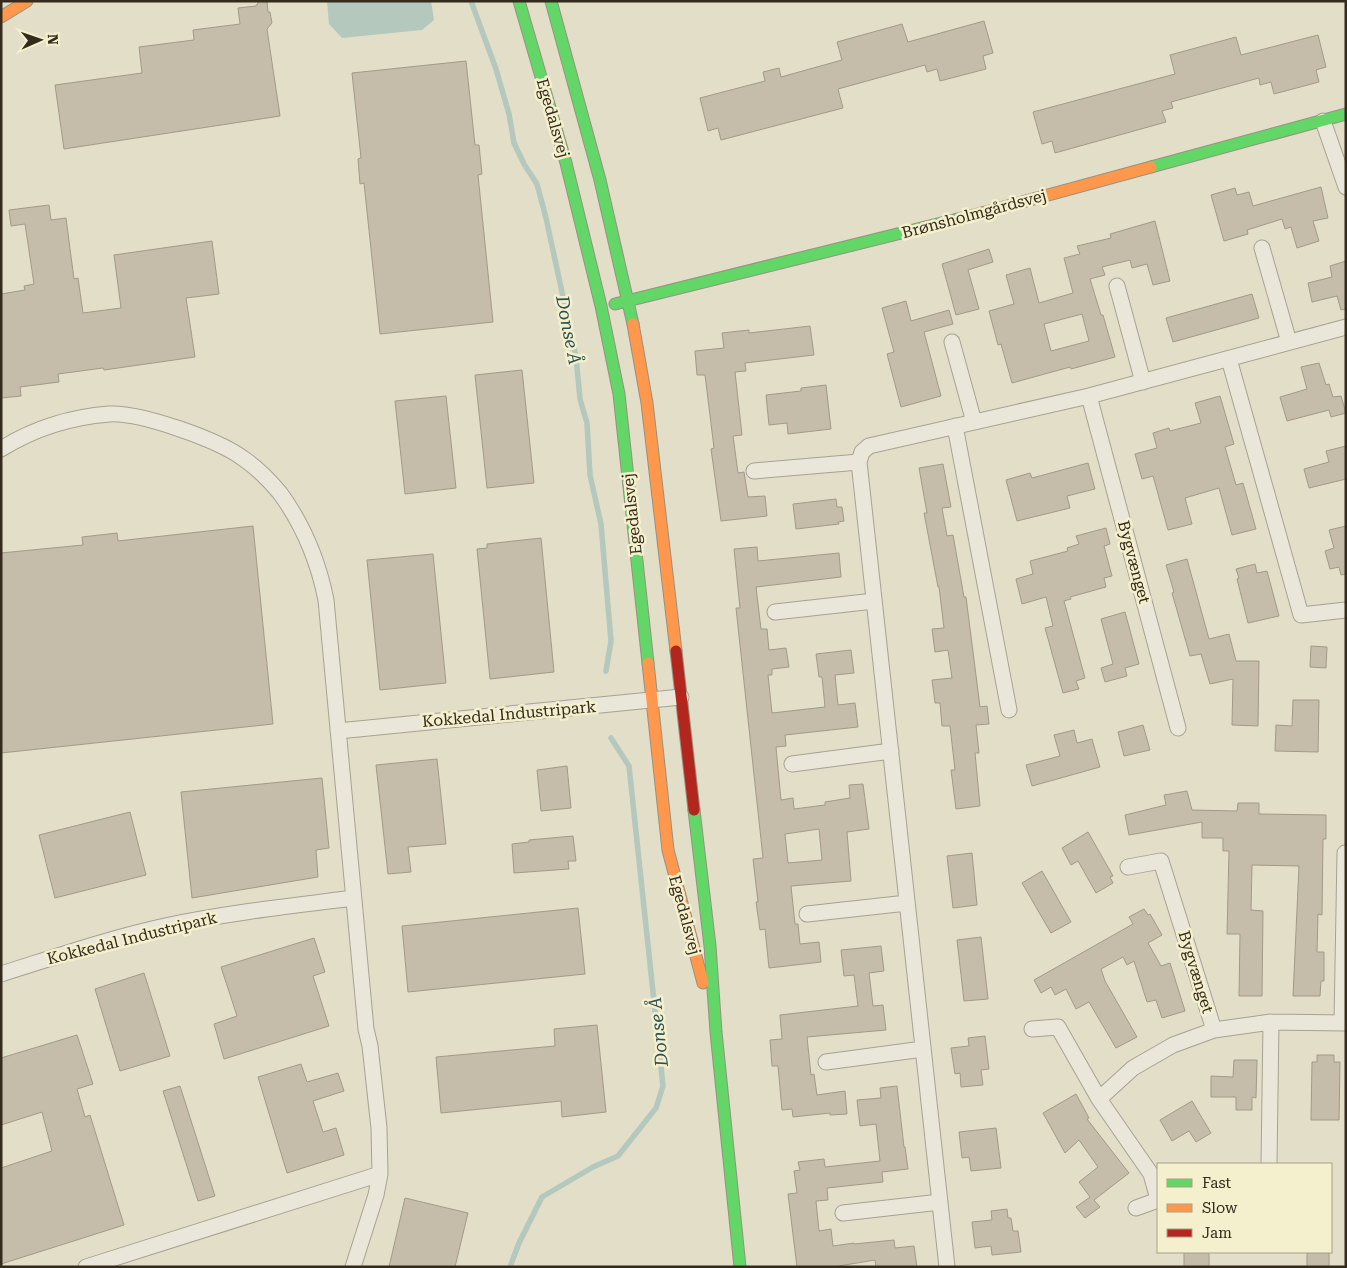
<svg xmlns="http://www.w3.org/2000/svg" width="1347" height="1268" font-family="'Roboto Serif',serif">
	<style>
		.water { fill: #b4c8be }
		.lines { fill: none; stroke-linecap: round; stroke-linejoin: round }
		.stream { stroke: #b4c8be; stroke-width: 5.5 }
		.building { fill: #c5bca9; stroke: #a29a88; fill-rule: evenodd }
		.street-casing { stroke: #a6a292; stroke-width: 17 }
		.fast-casing { stroke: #969282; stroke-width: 13 }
		.slow-casing { stroke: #969282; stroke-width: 13 }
		.jam-casing { stroke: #969282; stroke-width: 13 }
		.street { stroke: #eae7da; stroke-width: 15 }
		.fast { stroke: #63d668; stroke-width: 11 }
		.slow { stroke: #ff974d; stroke-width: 11 }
		.jam { stroke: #b3261e; stroke-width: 11 }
		.labels { text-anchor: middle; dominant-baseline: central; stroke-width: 5; stroke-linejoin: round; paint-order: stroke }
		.street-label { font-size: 16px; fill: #342b1c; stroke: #f4efcd }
		.water-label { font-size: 18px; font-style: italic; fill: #2b5053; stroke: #f4efcd }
	</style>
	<rect width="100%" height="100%" fill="#e2dec8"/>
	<path class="water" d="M327,1H431L434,20L422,30L342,38L329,24Z"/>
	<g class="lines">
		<path class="stream" d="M471,1L496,69L509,114L514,143L524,164L537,184L546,218L576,357L580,399L587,423L590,475L601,524L611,641L606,671
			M510,1267L519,1243L542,1197L593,1167L618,1156L656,1108L663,1086L629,766L611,738"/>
	</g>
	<path class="building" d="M259,1H267L268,12H270L272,23L267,29L280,116L64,149L55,85L142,73L139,47L194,40L193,30L240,24L238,8L256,6Z
		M984,21L993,53L983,56L986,69L940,81L937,69L927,72L925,65L838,89L843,108L721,140L718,128L708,131L700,98L765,81L763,72L779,68L781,77L842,60L837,42L902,24L908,42Z
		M1318,35L1326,67L1316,70L1319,82L1274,94L1271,82L1260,85L1259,78L1171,102L1173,108L1162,111L1166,122L1055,153L1052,141L1042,144L1033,112L1175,74L1170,55L1236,37L1241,55Z
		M466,61L475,145H479L482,174L478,175L493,322L380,334L364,183L360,184L358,159L361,158L352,73Z
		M1321,187L1328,218L1313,221L1319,241L1297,248L1291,227L1285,229L1282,219L1247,230L1248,234L1224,241L1211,195L1235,188L1237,195L1249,192L1253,206Z
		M49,205L51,220L66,218L74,279L78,278L83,313L121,308L114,255L212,241L219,294L186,298L195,357L104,370L103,368L58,374L59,382L20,387L21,396L1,398V294L25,290L24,286L34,284L25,224L11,226L9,210Z
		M1155,221L1170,281L1153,285L1147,264L1132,268L1130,260L1102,267L1105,275L1090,279L1101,315H1103L1115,357L1071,369L1070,367L1012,383L1001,344L998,345L989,311L1014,304L1006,275L1030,268L1039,303L1073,293L1064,258L1080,254L1077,246L1111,238L1110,234ZM1082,314L1089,341L1051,351L1044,324Z
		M989,249L993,262L968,270L979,309L956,315L942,264Z
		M1346,261V309L1341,310L1337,296L1312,302L1308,283L1332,277L1330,266Z
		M1252,294L1259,318L1173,342L1166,318Z
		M906,301L911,321L949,310L953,324L924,332L941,396L901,407L887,354L894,352L882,308Z
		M810,326L814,355L745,363L746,371L735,372L742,435L733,436L738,473L744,472L748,497L765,496L767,516L721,521L711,449L714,448L705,375H697L695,351L724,348L722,333L749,330V333Z
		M1319,363L1326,385L1329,384L1333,397L1341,396L1346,413L1331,417L1329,410L1287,421L1280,397L1307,389L1301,367Z
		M522,370L534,483L487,488L475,375Z
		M826,385L831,429L788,434L787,423L769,425L766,395L801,391V388Z
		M446,396L456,488L405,494L395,401Z
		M1220,396L1234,444L1225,447L1236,485L1243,483L1256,529L1232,535L1219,488L1185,498L1192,524L1168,530L1153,476L1142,479L1135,454L1157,448L1153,433L1169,428L1170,431L1201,423L1195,403Z
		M1346,446V479L1309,488L1304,469L1329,462L1326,451Z
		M1088,463L1095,489L1067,496L1070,508L1017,521L1006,480L1030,473L1032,478Z
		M943,464L951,507L942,508L947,536L953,535L964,597H966L980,707L987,706L989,724L976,725L979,753H975L980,806L956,809L951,770H955L950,726H942L940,703H935L932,680L952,678L948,650L935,652L932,629L944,628L939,587H938L924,513H927L919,468Z
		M836,499L837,507H842L844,521L838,522L839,524L796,529L793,504Z
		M253,526L273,724L1,753V553L83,545L82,537L117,533L118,541Z
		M1346,526V574L1341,575L1339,567L1330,569L1325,551L1334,548L1329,530Z
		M1106,528L1110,544L1104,546L1112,576L1104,578L1106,587L1070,597L1071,599L1064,601L1085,678L1076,681L1079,689L1063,693L1045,628L1053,626L1046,597L1022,604L1016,579L1033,574L1030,561L1068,551L1067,548L1079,544L1076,536Z
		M541,538L554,672L490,679L477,549L487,548V544Z
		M757,547L758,561L839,553L841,577L756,587L761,629H767L769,650L786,648L789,667L772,669V675H768L772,713L825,707L822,677H819L816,654L851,650L854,673L835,675L838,705L855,703L858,727L785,735L786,746L776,747L781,800L793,798L794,809L825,805V802L850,798L849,785L863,784L869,829L847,832L851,881L791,886L795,924H798L800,944L819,942L821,962L769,968L765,929L760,930L756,902H758L753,859L763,858L736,608H740L734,549ZM819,829L822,860L788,863L785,834Z
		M433,554L446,683L380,690L367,560Z
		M1187,559L1209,639L1229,634L1236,661H1259L1258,726L1232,725L1233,679L1210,684L1201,654L1190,656L1172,593L1174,592L1166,565Z
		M1255,564L1257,573L1267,571L1279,616L1248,623L1237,579L1239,578L1236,569Z
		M1125,612L1139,664L1125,668L1127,676L1105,682L1101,668L1113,664L1101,619Z
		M1311,646L1327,647L1326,668L1310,667Z
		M1293,700H1319L1318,752L1275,751L1276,725L1292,726Z
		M1143,725L1150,750L1124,756L1118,732Z
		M1074,730L1077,743L1092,739L1100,767L1032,786L1026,765L1060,756L1054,735Z
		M437,759L446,844L408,847L411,872L388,874L376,765Z
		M567,766L571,808L541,811L537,770Z
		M322,778L329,848L316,850L318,877L192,898L181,792Z
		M1187,791L1192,810L1237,811L1238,803H1259V814L1326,815V839H1323L1322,915L1318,914L1317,952H1324V981H1321L1320,996H1293L1299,866L1252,865L1251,910L1263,911L1262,996H1239L1240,934H1227L1229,851H1223V838H1202V822L1129,835L1125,815L1166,805L1164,795Z
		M130,812L146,875L55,898L39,835Z
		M1088,832L1113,876L1110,877L1113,883L1096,893L1078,861L1071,865L1062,848Z
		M573,836L576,861H568L569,869L514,873L512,844L529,842V840Z
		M972,853L977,905L953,908L947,856Z
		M1042,871L1071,922L1051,933L1022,883Z
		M578,908L585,974L408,992L402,926Z
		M1144,909L1148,915L1150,914L1162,935L1148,943L1161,966L1170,963L1185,1011L1162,1018L1156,1000L1147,1002L1134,961L1127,965L1123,957L1101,969L1105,981L1137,1037L1116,1048L1089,1002L1076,1009L1066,989L1055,995L1051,987L1041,993L1034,980L1133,924L1129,917Z
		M981,937L988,999L964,1001L957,940Z
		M314,938L325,972L313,976L329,1026L224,1059L214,1024L237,1016L221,967Z
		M881,946L884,971L869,973L873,1006L883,1005L886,1030L807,1037L811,1075L814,1074L817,1095L845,1091L847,1114L830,1115V1113L793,1117L792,1109L782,1110L778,1066H772L770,1040L782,1039L780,1015L858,1006L854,975L844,976L841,950Z
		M144,973L170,1056L120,1071L95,989Z
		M597,1025L606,1112L562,1117L561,1101L441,1113L436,1057L555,1046L554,1029Z
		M77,1035L93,1084L77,1089L85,1117L90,1115L124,1225L1,1264V1168L52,1151L42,1112L1,1125V1058Z
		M985,1036L989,1069L981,1070L983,1085L961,1087L960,1073L955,1074L951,1048L969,1046L968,1038Z
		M1317,1055H1334V1062H1340L1339,1120H1311L1312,1062H1317Z
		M1234,1060H1257L1256,1098L1252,1097V1110H1236V1097H1211V1076L1233,1077Z
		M301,1064L307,1082L338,1073L344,1091L313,1101L323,1132L336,1128L344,1155L287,1173L258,1077Z
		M180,1086L215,1196L198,1201L163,1091Z
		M897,1086L904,1147H905L908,1169L882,1172L883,1182L827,1188L828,1200L816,1201L819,1231L831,1229L833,1246L854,1243V1244L894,1240L895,1248L914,1246L917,1267H876L875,1260L833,1267H797L788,1194L797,1193L794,1171L800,1170L798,1162L824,1159L825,1167L880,1161L876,1124L860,1126L857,1100L881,1098L880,1088Z
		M1076,1094L1089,1118L1087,1119L1129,1173L1094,1200L1100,1207L1085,1218L1076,1207L1090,1197L1079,1182L1098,1167L1079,1140L1065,1153L1043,1113Z
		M1192,1101L1211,1133L1196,1142L1189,1131L1172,1141L1160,1120Z
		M996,1128L1001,1168L971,1171L969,1157L962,1158L959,1132Z
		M405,1198L468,1213L455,1267H389Z
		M1007,1209L1008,1218H1011L1013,1231H1018L1021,1252L992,1255L991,1246L975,1248L972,1222L992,1220L991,1211Z
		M1184,1252H1209V1267H1184Z
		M1307,1252H1329V1267H1307Z"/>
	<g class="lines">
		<defs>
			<path id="street" d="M1323,121L1346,187
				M1262,248L1289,342
				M1117,286L1143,382
				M952,342L974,422
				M1229,359L1301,615L1346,610
				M1089,396L1178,728
				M955,426L1009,710
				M1,449C33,429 71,417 109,414C140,412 219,440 244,459C257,468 270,481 280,493C304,526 318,560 326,600L366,1029L370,1046L379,1128L380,1174L376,1195L353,1267
				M754,471L859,462
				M775,612L874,601
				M338,731L681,697
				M792,764L891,751
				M1128,867L1161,861L1214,1030
				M807,914L907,903
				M1,974C55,957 110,938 165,926C227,913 290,906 353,898
				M1342,1023L1345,853
				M1032,1029L1058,1027L1099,1099L1151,1174L1158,1199
				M826,1062L923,1049
				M1099,1099L1133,1068L1173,1045L1214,1030L1271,1022L1346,1023
				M1269,1164L1271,1022
				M1136,1208L1158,1200
				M843,1213L940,1202
				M86,1267L380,1174
				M947,1267L859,462L862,452L869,446L1089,396L1346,327"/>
			<path id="fast" d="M519,1L566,163L601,306L619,394L648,663
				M551,1L600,180L633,324
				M1151,167L1346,114
				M615,304L982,213
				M694,810L710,946L716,1032L740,1267"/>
			<path id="slow" d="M1,17L27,1
				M982,213L1151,167
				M633,324L647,403L676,651
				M648,663L668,850L703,983"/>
			<path id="jam" d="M676,651L694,810"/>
		</defs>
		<use href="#street" class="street-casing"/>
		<use href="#fast" class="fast-casing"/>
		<use href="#slow" class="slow-casing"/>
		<use href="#jam" class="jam-casing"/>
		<use href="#street" class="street"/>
		<use href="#fast" class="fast"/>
		<use href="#slow" class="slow"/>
		<use href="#jam" class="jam"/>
	</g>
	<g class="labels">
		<g class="street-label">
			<text transform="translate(553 118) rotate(74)">Egedalsvej</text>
			<text transform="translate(974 214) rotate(-15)">Brønsholmgårdsvej</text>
			<text transform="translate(632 514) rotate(-96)">Egedalsvej</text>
			<text transform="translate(1134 562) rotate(75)">Bygvænget</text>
			<text transform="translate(509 714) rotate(-5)">Kokkedal Industripark</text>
			<text transform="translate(685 915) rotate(75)">Egedalsvej</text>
			<text transform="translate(132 938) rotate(-14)">Kokkedal Industripark</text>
			<text transform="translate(1196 972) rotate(73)">Bygvænget</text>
		</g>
		<g class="water-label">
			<text transform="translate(569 330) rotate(79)">Donse Å</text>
			<text transform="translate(658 1032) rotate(-96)">Donse Å</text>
		</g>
	</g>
	<rect width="1347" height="1268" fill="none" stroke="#342b1c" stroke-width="5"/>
	<rect x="1157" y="1163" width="175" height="90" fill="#f4efcd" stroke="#a7a186"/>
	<rect x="1167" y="1179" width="25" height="8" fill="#63d668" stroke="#a7a186"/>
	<text x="1202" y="1188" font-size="15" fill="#342b1c">Fast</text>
	<rect x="1167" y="1204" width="25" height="8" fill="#ff974d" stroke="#a7a186"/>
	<text x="1202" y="1213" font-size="15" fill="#342b1c">Slow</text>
	<rect x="1167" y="1229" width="25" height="8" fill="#b3261e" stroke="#a7a186"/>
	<text x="1202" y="1238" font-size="15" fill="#342b1c">Jam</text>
	<g transform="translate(40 40) rotate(88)" stroke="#f4efcd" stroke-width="4" paint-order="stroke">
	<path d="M0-4L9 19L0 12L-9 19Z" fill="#342b1c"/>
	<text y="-8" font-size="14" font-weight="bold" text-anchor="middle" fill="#342b1c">N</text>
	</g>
</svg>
